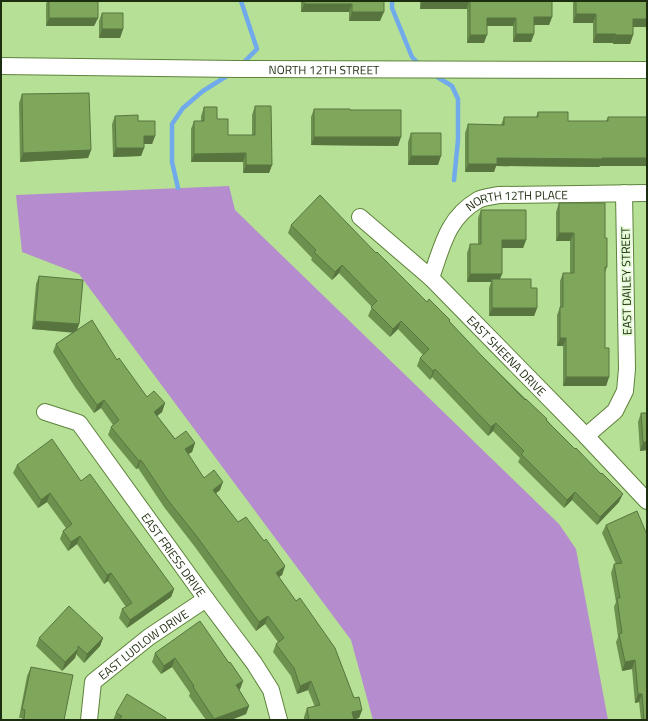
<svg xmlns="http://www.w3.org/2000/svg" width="648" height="721" font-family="'Titillium Web',sans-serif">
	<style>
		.green { fill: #b58cce }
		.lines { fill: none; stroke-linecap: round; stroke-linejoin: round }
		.stream { stroke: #70aaea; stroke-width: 4.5 }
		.minor-casing { stroke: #5e833c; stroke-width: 18 }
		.minor { stroke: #fff; stroke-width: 16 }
		.wall { fill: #6c904e }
		.shaded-wall { fill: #587540 }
		.building { fill: #7ea75b; stroke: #587540 }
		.labels { text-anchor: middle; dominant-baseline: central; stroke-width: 3.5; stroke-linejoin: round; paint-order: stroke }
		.street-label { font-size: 12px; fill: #1d2d0f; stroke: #e4fad4 }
	</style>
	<rect width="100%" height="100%" fill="#b6e095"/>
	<path class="green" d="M229,186L235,210L559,524L576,549L608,720H373L351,640L79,274L22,252L16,195Z"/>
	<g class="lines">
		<path class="stream" d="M241,1L257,49L242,64
			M392,1V8L412,57L420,65
			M434,75L452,86L458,99V140L454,180
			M178,188L172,162V124L183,108L203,91L230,74"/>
		<defs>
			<g id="minor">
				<path id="s1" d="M1,66L237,69L647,70"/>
				<path id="s2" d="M360,217L431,278L586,436L647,501"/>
				<path id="s3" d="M431,278C442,247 447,218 478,200C484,197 493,196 499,195L647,193"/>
				<path id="s4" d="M45,412L79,423L206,599L254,663L271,690L279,720"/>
				<path d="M586,436L615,411L625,391L627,369L624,193"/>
				<path id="s5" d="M89,720L93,682L149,637L206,599"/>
			</g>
		</defs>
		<use href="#minor" class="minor-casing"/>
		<use href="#minor" class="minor"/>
	</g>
	<path class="wall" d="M47,1H98V18L94,26H46V4Z
		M301,1H384L380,21H349V12H301Z
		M420,1H552V17L549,25H534V34L531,42H513V26H487L484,43H467V9H420Z
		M573,1H647V27H633V35L630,44H613V43H593V23H573Z
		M102,13L123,29L120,38H99V21Z
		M22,94L91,150L88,158L20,162L19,103Z
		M255,106L272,165L269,173H243V162H191V129L194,121H201V116L204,107L217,119L228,135H252V115Z
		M314,109L350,110L398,146L311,145V117Z
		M538,112L568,121H606L608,117L647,166H600L599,167L496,166L494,172H465V133L468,124L501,125L504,117H536Z
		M115,116L138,121L155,136L152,144H144V148L141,156L113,157L112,124Z
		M411,133L438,165H408V142Z
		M559,203L605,238L607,267L605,273V348L609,377L606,386H563V346H557V315L560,307V281L563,273H570V241H556V212Z
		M481,210L526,240L523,248H502L500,279L531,288L537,308L534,316H489V288L491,282H467V253L470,244H478V218Z
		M291,225L376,253L427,302L449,322L481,355L547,420L619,502L597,525L572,500L564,508L518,462L520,458L493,431L488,436L432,377L430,380L417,366L420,358L423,355L398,329L390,337L368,316L372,307L339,273L332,280L311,260L312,258L288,233Z
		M39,276L79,324L77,330L117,360L147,397L165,403L162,412L157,416L175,439L195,443L192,452L188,454L204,478L220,490L216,493L238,522L264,541L285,566L282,575L279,577L362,710L359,718L354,719V720H304V717L307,708L315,707L308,690L297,694L291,676L273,652L276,644L278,642L265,624L256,631L195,547L164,507L138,468L136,469L108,435L111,427L113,425L101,408L94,413L75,387L53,352L56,344L73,332L32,329L36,284Z
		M641,413L647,450L640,451L638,422Z
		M17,465L81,481L174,589L171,597L127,628L119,618L122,609L126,607L108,581L104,584L77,544L68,551L60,539L63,531L66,528L47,502L38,508L13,473Z
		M637,511L647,720H641L639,702L635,703L632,669L622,671L616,642L618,637L614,607L616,602L611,573L614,564H616L602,533L606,525Z
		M39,638H103L100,646L84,663L76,654L75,658L62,671L36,646Z
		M155,653L229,663L243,681L240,689L239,690L249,706L246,714L231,720H206L189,696L190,693L172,667L161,674L152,662Z
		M31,667L64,720H22V718H19L27,676Z
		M116,713L165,720H113Z"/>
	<path class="shaded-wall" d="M422,1H469L467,9H420Z
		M304,4H352L349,12H301Z
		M352,12H384L380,21H349Z
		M576,14H596L593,23H573Z
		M534,17H552L549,25H531Z
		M49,18H98L94,26H46Z
		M487,18H516L513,26H484Z
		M633,19H647V27H630Z
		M102,29H123L120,38H99Z
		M516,34H534L531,42H513Z
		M596,34H616L613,43H593Z
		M470,35H487L484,43H467Z
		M616,35H633L630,44H613Z
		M144,136H155L152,144H141Z
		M314,137H401L398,146L311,145Z
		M116,148H144L141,156L113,157Z
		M91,150L88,158L20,162L23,153Z
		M246,153L243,162H191L194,154Z
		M411,156H441L438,165H408Z
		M497,158H647V166H600L599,167L496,166L494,172H465L468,164Z
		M246,165H272L269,173H243Z
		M559,233H574L570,241H556Z
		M502,240H526L523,248H499Z
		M342,265L339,273L332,280L335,272Z
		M470,274H502L499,282L492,279L491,282H467Z
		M492,308H537L534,316H489Z
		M35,321L79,324L76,333L32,329Z
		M401,321L398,329L390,337L393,329Z
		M560,338H566L563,346H557Z
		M435,369L432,377L430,380L433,371Z
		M566,377H609L606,386H563Z
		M104,400L101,408L94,413L97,405Z
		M165,403L162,412L151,421L154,412Z
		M496,423L493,431L488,436L491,427Z
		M643,442H647V450L640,451Z
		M195,443L192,452L182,458L185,449Z
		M141,460L138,468L136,469L139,461Z
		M223,482L220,490L210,498L213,490Z
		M575,492L572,500L564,508L567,500Z
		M50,493L47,502L38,508L41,500Z
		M623,494L619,502L597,525L600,517Z
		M80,536L77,544L68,551L71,542Z
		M285,566L282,575L273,581L276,573Z
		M111,573L108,581L104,584L107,575Z
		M174,589L171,597L127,628L130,620Z
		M268,616L265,624L256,631L259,622Z
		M103,638L100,646L84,663L87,654Z
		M78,649L75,658L62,671L65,662Z
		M175,658L172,667L161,674L164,666Z
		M635,660L632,669L622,671L625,662Z
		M243,681L240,689L233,694L236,685Z
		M311,681L308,690L297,694L300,686Z
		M638,694H642L639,702L635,703Z
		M249,706L246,714L231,720H214V719Z
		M362,710L359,718L351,720L352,712Z"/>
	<path class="building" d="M49,1H98V18H49Z
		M304,1H384V12H352V4H304Z
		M470,1H552V17H534V34H516V18H487V35H470Z
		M576,1H647V19H633V35H616V34H596V14H576Z
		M102,13H123V29H102Z
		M89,93L91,150L23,153L22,94Z
		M255,106H271L272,165H246V153L194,154V121H204V107H217V119H228V135H255Z
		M314,109H350V110H401V137H314Z
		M538,112H568V121H608V117H647V158H602V159L497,158V164H468V124L504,125V117H538Z
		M138,115V121H155V136H144V148H116L115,116Z
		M411,133H441V156H411Z
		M320,195L376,253L377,252L427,302L429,299L450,320L449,321L481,355L525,400L526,399L547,419L546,420L575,449L576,448L601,474L602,473L623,494L600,517L575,492L567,500L521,454L524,451L496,423L491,427L435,369L433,371L420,358L429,349L401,321L393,329L371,307L377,301L342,265L335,272L314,252L316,250L291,225Z
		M559,203H605V238H607V267H605V348H609V377H566V338H560V307H563V273H574V233H559Z
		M481,210H526V240H502V274H470V244H481Z
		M39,276L83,280L79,324L35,321Z
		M492,279H531V288H537V308H492Z
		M92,320L117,360L119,358L147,397L154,391L165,403L154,412L175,439L186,431L195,443L185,449L204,478L214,470L223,482L213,490L238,522L246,517L264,541L266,539L285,566L276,573L296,601L300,598L335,648L354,698L359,697L362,710L352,712L354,720H309L307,708L320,705L311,681L300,686L294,668L276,644L284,638L268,616L259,622L198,538L167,499L141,460L139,461L111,427L119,420L104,400L97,405L78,378L56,344Z
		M641,413H647V442H643Z
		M52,439L81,481L90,474L174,589L130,620L122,609L132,603L111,573L107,575L80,536L71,542L63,531L72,524L50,493L41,500L17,465Z
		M637,511L647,535V720H644L642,694H638L635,660L625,662L619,634L622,633L617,598H620L614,564L622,563L606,525Z
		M69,606L103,638L87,654L78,646V649L65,662L39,638Z
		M200,621L229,663L230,662L243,681L236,685L249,706L214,719L193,687L194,686L175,658L164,666L155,653Z
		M31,667L73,675L64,720H24L25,710L22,709Z
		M127,694L166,718L165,720H119L122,716L116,713Z"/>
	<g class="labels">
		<g class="street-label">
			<text stroke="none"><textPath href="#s1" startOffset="323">NORTH 12TH STREET</textPath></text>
			<text stroke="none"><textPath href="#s3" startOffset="132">NORTH 12TH PLACE</textPath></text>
			<text transform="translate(626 281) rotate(-91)">EAST DAILEY STREET</text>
			<text stroke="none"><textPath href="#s2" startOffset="202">EAST SHEENA DRIVE</textPath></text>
			<text stroke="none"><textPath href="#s4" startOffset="198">EAST FRIESS DRIVE</textPath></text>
			<text stroke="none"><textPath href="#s5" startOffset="101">EAST LUDLOW DRIVE</textPath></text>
		</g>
	</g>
	<rect width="648" height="721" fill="none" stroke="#1d2d0f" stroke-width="4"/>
</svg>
